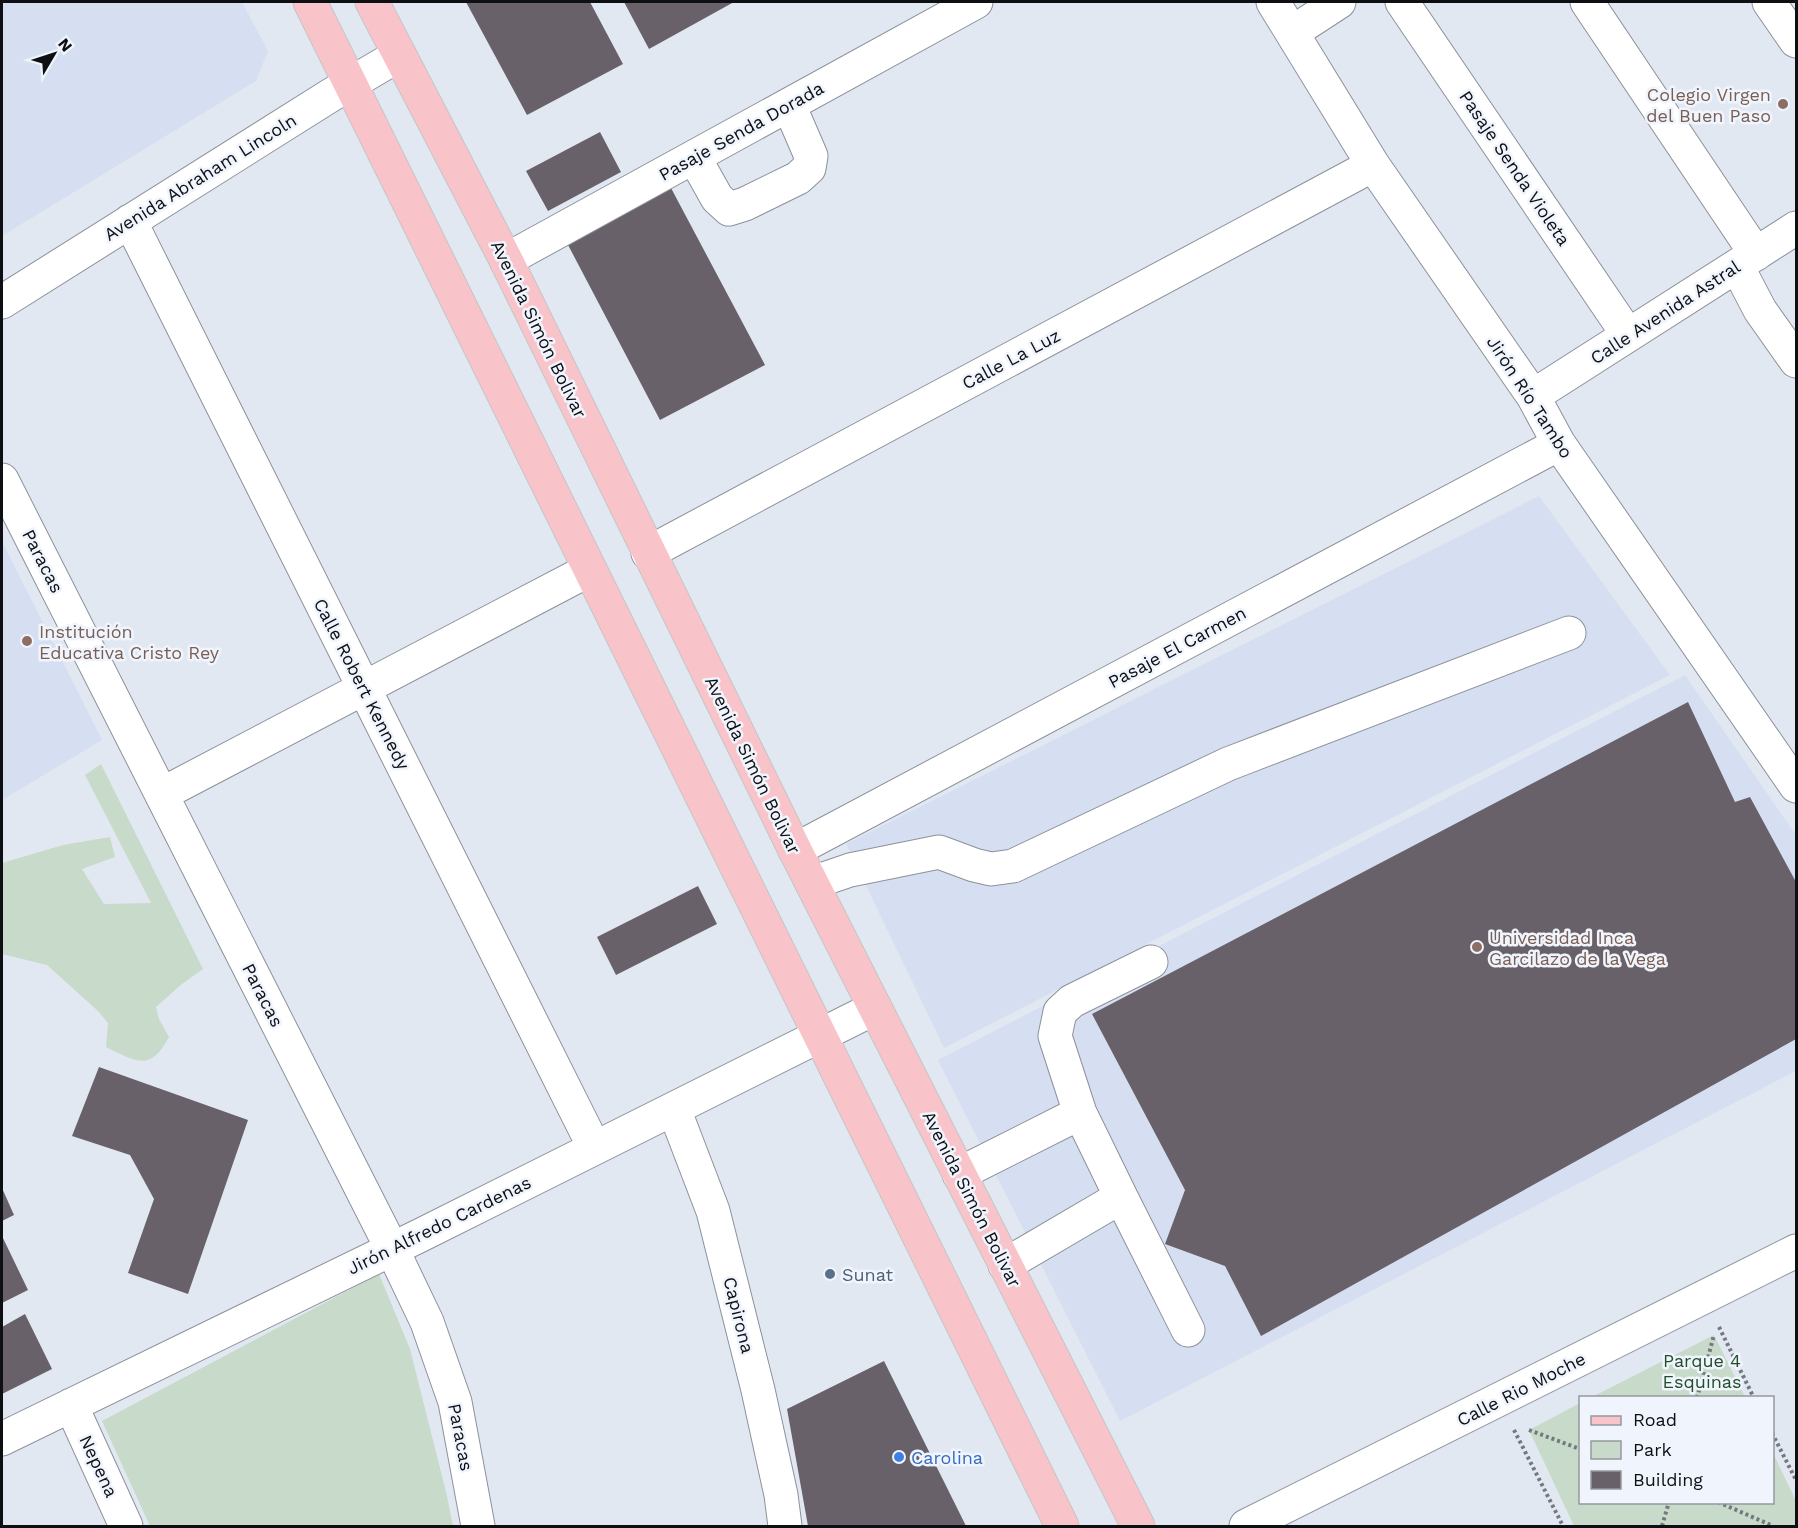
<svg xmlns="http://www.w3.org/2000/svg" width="1798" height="1528" font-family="'Work Sans',sans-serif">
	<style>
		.built { fill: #d6dff1 }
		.green { fill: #c8dac9 }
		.building { fill: #696169 }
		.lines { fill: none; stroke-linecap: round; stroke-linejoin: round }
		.minor-casing { stroke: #8c919b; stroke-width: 35 }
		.major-casing { stroke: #c5c5c6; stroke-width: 35 }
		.path { stroke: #74787f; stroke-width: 4; stroke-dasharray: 3 3; stroke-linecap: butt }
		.minor { stroke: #fff; stroke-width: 33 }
		.major { stroke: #f8c4ca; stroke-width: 33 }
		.education-dot { fill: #8d6e63; stroke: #f0f5fd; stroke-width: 2 }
		.service-dot { fill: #5c6f8a; stroke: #f0f5fd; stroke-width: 2 }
		.shop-dot { fill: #3f7fe0; stroke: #f0f5fd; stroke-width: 2 }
		.labels { text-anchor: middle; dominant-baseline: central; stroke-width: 5; stroke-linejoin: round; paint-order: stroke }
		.education-label { font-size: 18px; fill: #785e54; stroke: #f0f5fd; text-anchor: start }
		.street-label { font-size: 18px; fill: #0d0f13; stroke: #f0f5fd }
		.service-label { font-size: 18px; fill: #4e5e75; stroke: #f0f5fd; text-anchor: start }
		.park-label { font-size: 18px; fill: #224e2a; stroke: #f0f5fd }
		.shop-label { font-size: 18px; fill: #366cbe; stroke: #f0f5fd; text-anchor: start }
	</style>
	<rect width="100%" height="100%" fill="#e2e8f2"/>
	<path class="built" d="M2,2H242L268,51L256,81L2,236Z
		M1539,496L1670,675L944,1048L846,844Z
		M2,541L102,740L2,800Z
		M1685,675L1796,835V1071L1120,1421L938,1060Z"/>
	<path class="green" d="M101,764L203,969L182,984L156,1007L159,1019L169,1037C150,1073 135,1061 106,1047L108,1023L98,1011L47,965L2,954V863L63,845L110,837L115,857L82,869L104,904L151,903L85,775Z
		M379,1274L410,1349L447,1496L453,1526H150L102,1421Z
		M1714,1335L1745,1397H1592Z
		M1580,1403V1502H1772L1773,1453L1796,1501V1526H1574L1529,1430Z"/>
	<path class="building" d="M466,2H590L623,64L527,115Z
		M624,2H734L649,49Z
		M600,132L621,172L548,211L526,171Z
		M671,188L765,365L660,420L567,243Z
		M1688,702L1735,802L1750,797L1796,882V1039L1261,1336L1225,1266L1165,1244L1185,1190L1092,1014Z
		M698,886L717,924L616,975L597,937Z
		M99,1067L248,1120L188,1294L128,1273L154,1199L130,1155L72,1136Z
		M2,1188L14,1215L2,1221Z
		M2,1236L28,1290L2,1303Z
		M25,1314L52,1369L2,1394V1327Z
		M884,1361L966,1526H808L787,1409Z"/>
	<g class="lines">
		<defs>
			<path id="minor" d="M1273,2L1373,165L1533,396L1559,444L1796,786
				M1402,2L1628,335
				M1587,2L1756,254
				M1769,2L1796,41
				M1293,32L1339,2
				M694,157L717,198L729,209L745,204L798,178L809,168L811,156L789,105
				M130,221L594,1147
				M506,260L976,2
				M1737,266L1760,310L1796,361
				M2,302L331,95L399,55
				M1533,396L1796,228
				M2,480L392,1249L427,1322L455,1402L478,1526
				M648,553L1373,165
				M162,794L589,570
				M795,850L1559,444
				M812,883L850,870L939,852L974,865L991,869L1013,866L1228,764L1569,633
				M1151,962L1072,1001L1060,1012L1055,1036L1080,1113L1121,1197L1188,1330
				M674,1109L713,1211L758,1390L781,1495L785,1526
				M959,1174L1080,1113
				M1005,1265L1121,1197
				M71,1405L126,1526
				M2,1439L421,1235L875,1008
				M1246,1526L1796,1251"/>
			<path id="major" d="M310,2L1062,1526
				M372,2L506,260L795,850L1138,1526"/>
		</defs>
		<use href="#minor" class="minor-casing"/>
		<use href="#major" class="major-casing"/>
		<path class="path" d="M1719,1327L1754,1398
			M1697,1398L1714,1335
			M1514,1430L1563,1526
			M1529,1430L1580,1449
			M1772,1433L1796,1480
			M1718,1502L1773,1526
			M1662,1526L1669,1502"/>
		<use href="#minor" class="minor"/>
		<use href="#major" class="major"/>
	</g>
	<g class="education-dot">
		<circle cx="1783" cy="104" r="6"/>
		<circle cx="27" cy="641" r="6"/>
		<circle cx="1477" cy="947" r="6"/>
	</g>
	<circle class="service-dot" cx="830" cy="1274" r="6"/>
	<circle class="shop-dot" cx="899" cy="1457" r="6"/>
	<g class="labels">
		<g class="education-label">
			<text x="1771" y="94" text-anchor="end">Colegio Virgen<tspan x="1771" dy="21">del Buen Paso</tspan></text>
			<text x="39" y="631">Institución<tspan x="39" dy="21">Educativa Cristo Rey</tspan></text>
			<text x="1489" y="937">Universidad Inca<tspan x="1489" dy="21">Garcilazo de la Vega</tspan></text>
		</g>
		<g class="street-label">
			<text transform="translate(741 131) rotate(-29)">Pasaje Senda Dorada</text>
			<text transform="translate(1515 168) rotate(56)">Pasaje Senda Violeta</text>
			<text transform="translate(200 177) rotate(-32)">Avenida Abraham Lincoln</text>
			<text transform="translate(1665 312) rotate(-33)">Calle Avenida Astral</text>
			<text transform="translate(539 329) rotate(64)">Avenida Simón Bolivar</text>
			<text transform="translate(1011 359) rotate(-28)">Calle La Luz</text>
			<text transform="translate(1530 397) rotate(57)">Jirón Río Tambo</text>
			<text transform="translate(43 561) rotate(63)">Paracas</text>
			<text transform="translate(1177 647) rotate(-28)">Pasaje El Carmen</text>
			<text transform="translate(362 684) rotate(63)">Calle Robert Kennedy</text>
			<text transform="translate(753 765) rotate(64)">Avenida Simón Bolivar</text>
			<text transform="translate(263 995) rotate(63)">Paracas</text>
			<text transform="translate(972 1199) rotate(63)">Avenida Simón Bolivar</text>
			<text transform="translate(439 1225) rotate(-26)">Jirón Alfredo Cardenas</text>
			<text transform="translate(739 1315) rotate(76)">Capirona</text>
			<text transform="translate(1521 1389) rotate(-27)">Calle Rio Moche</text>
			<text transform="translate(461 1437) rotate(79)">Paracas</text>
			<text transform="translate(99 1466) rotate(65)">Nepena</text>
		</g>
		<g class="service-label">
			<text x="842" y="1274">Sunat</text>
		</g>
		<g class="park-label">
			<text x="1702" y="1360">Parque 4<tspan x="1702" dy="21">Esquinas</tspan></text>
		</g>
		<g class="shop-label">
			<text x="911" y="1457">Carolina</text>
		</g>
	</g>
	<rect width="1798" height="1528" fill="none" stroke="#0d0f13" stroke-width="6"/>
	<rect x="1579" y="1396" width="195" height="108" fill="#f0f5fd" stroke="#95999f" stroke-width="1.5"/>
	<rect x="1591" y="1416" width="30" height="9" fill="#f8c4ca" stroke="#95999f" stroke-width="1.5"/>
	<text x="1633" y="1426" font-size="18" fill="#0d0f13">Road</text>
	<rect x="1591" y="1441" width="30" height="18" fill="#c8dac9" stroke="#95999f" stroke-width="1.5"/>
	<text x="1633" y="1456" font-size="18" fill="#0d0f13">Park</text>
	<rect x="1591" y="1471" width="30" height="18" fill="#696169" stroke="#95999f" stroke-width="1.5"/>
	<text x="1633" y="1486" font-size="18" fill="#0d0f13">Building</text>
	<g transform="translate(54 54) rotate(51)" stroke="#f0f5fd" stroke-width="4.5" paint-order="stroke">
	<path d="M0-4.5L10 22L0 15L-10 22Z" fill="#0d0f13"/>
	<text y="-9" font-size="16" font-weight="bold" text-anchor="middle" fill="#0d0f13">N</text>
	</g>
</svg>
